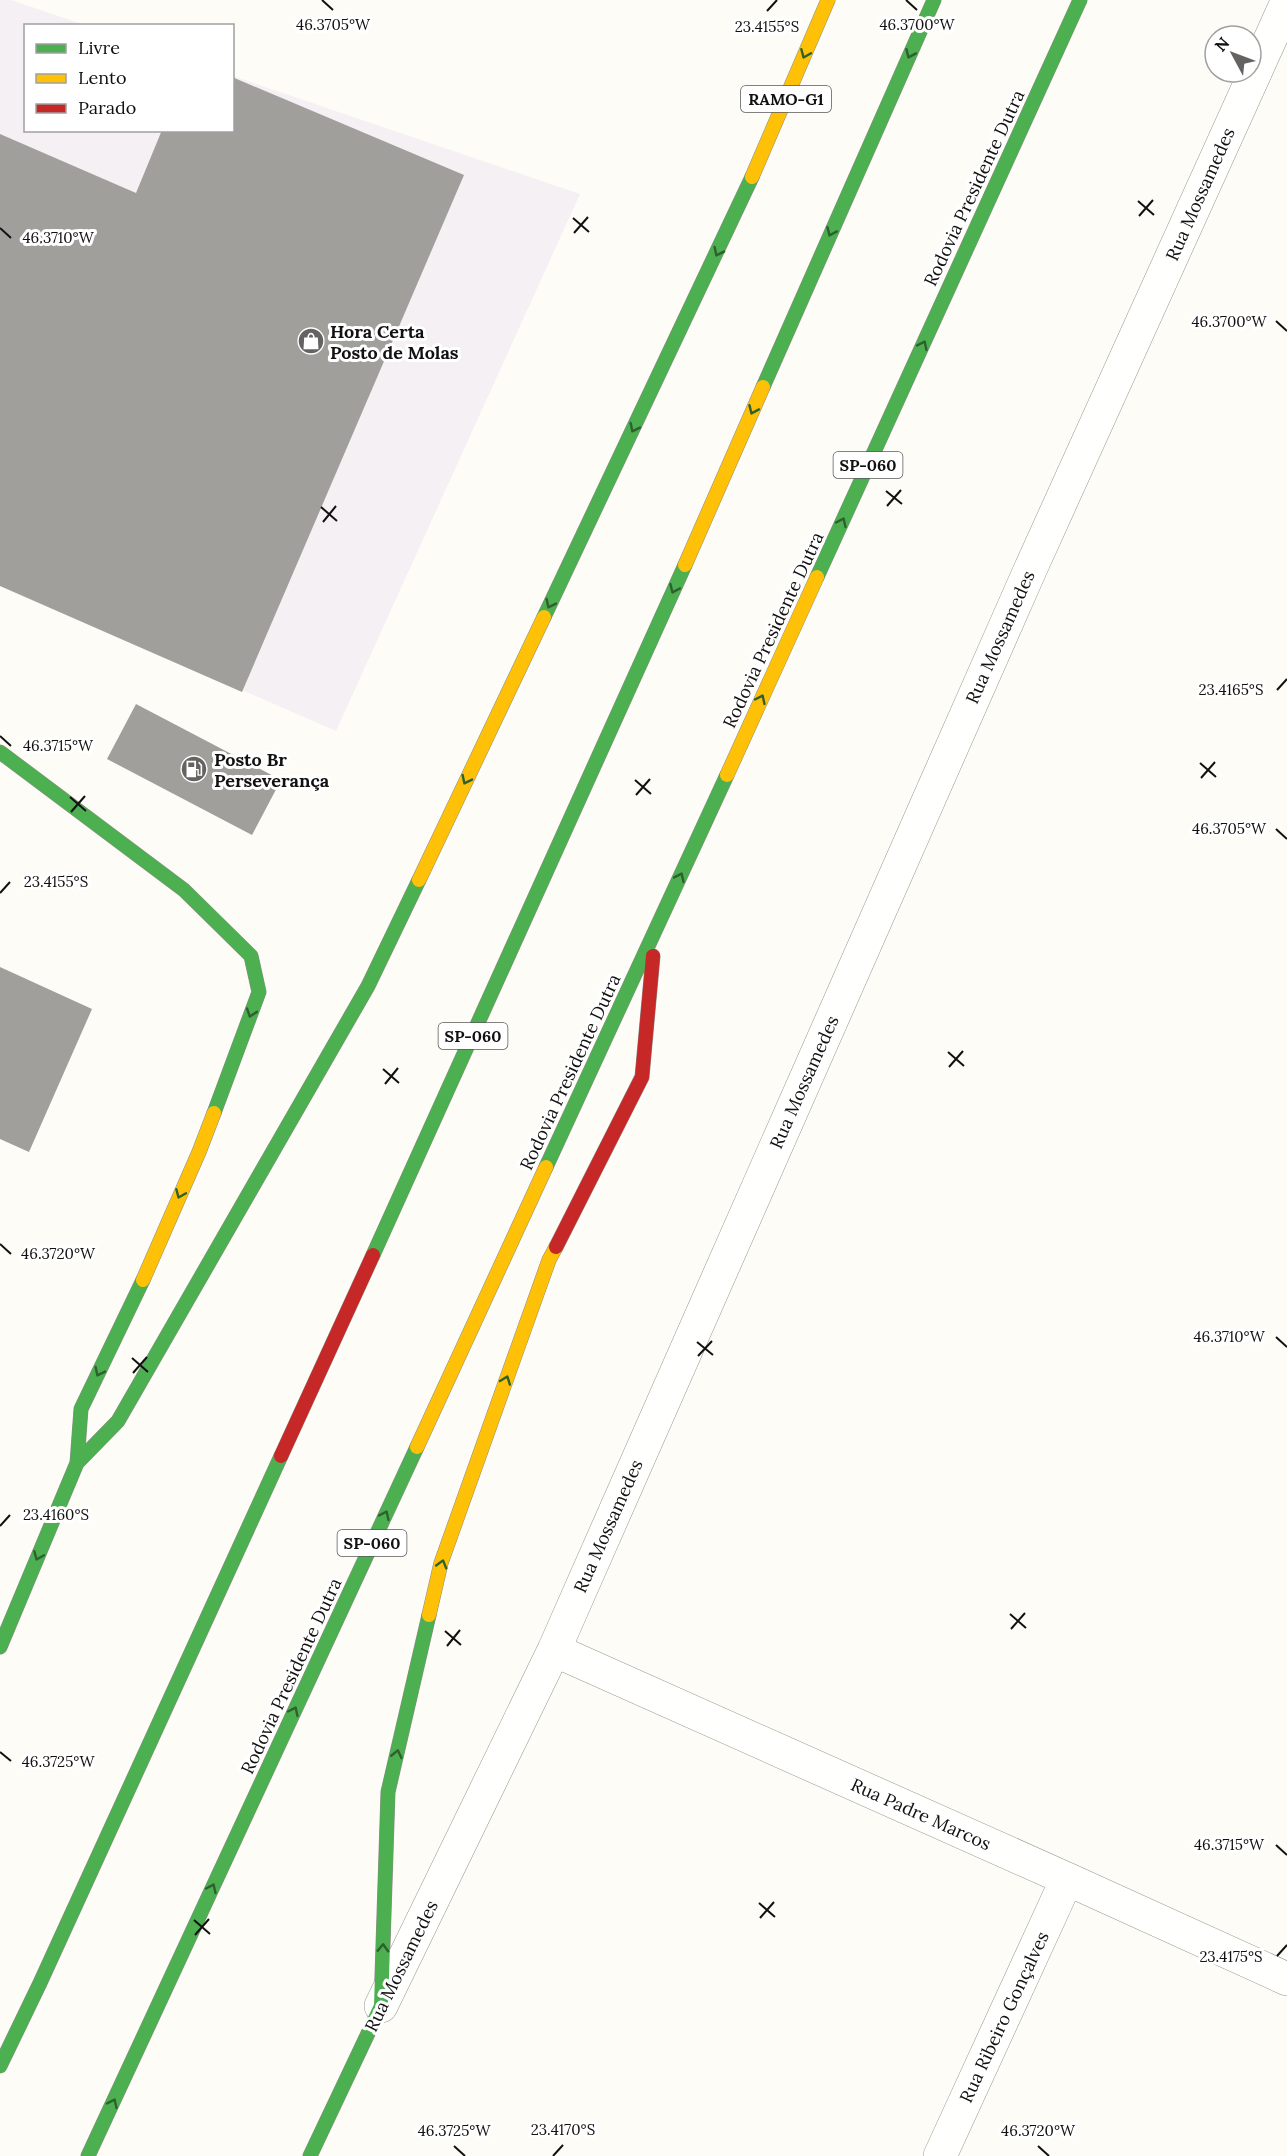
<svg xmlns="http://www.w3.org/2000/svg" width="1287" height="2156" font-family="Lora,serif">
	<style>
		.industrial { fill: #f5f0f3 }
		.building { fill: #a19f9c }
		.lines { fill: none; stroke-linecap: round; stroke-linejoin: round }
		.street-casing { stroke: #979795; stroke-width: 34 }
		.fast-casing { stroke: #8e8d8b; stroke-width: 15 }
		.slow-casing { stroke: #8e8d8b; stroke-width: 15 }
		.jam-casing { stroke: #8e8d8b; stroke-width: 15 }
		.street { stroke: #fffffe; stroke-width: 33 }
		.fast { stroke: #4caf50; stroke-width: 14 }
		.slow { stroke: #ffc107; stroke-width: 14 }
		.jam { stroke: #c62828; stroke-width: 14 }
		.oneway { stroke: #2e6030 }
		.ticks { fill: none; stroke: #111; stroke-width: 2 }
		.labels { text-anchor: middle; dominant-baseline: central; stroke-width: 6; stroke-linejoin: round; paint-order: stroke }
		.shield { fill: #fff; stroke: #585858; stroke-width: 1.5 }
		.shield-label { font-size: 16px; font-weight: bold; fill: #111 }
		.street-label { font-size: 18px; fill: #111; stroke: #fff }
		.poi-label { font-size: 18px; font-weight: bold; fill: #111; stroke: #fff; text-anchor: start }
		.ticks-label { font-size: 15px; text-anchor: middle; fill: #111; stroke: #fff; stroke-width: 6; stroke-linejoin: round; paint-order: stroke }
	</style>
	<rect width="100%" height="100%" fill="#fdfcf7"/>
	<path class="industrial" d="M0,0H11L85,25L26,26V130H232L233,76L580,194L336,731L0,585Z"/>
	<path class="building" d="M232,77L464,175L242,692L0,586V134L136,193L162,130H232Z
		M136,704L281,780L252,835L107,759Z
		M0,967L92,1009L29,1152L0,1139Z"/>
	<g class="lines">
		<defs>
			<path id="street" d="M554,1650L1067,1879L1287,1979
				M381,2006L554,1650L1030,570L1287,2
				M940,2156L1067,1879"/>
			<path id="fast" d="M763,387L934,0
				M817,577L1080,0
				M544,617L752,177
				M0,752L184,890L251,956L259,992L214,1113
				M546,1167L727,775
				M373,1255L685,565
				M77,1463L81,1409L143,1280
				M77,1463L118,1421L368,986L419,880
				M0,1647L77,1463
				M381,2006L388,1792L429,1615
				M0,2066L40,1983L281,1456
				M88,2156L417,1447
				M310,2156L381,2006"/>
			<path id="slow" d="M752,177L828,0
				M685,565L763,387
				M727,775L817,577
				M419,880L544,617
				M143,1280L199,1152L214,1113
				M417,1447L546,1167
				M429,1615L441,1563L549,1260L556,1247"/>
			<path id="jam" d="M556,1247L642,1077L653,956
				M281,1456L373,1255"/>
		</defs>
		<use href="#street" class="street-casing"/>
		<use href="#fast" class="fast-casing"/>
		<use href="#slow" class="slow-casing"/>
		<use href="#jam" class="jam-casing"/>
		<use href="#street" class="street"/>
		<use href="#fast" class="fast"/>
		<use href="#slow" class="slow"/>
		<use href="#jam" class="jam"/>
	</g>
	<defs><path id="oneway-chevron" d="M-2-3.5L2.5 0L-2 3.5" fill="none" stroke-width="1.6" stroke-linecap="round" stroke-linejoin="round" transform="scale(1.5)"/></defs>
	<g class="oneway">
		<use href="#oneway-chevron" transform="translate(805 54) rotate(113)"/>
		<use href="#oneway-chevron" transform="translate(910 54) rotate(114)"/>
		<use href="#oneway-chevron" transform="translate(831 232) rotate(114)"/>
		<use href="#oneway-chevron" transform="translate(718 252) rotate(116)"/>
		<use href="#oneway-chevron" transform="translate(923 345) rotate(-65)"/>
		<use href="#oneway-chevron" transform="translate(753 410) rotate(114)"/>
		<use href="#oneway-chevron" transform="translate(634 428) rotate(116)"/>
		<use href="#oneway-chevron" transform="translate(842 522) rotate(-65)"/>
		<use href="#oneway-chevron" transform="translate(674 589) rotate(114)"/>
		<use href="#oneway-chevron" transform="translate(550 604) rotate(116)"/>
		<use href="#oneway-chevron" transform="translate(761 699) rotate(-65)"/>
		<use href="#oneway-chevron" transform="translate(466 780) rotate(116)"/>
		<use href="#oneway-chevron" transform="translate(680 877) rotate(-65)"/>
		<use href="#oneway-chevron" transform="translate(251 1013) rotate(109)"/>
		<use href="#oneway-chevron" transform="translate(180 1194) rotate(113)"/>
		<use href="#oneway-chevron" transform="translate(99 1372) rotate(116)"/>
		<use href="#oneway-chevron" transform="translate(506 1380) rotate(-70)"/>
		<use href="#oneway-chevron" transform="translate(385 1515) rotate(-65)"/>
		<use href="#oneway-chevron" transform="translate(38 1556) rotate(113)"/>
		<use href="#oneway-chevron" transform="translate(442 1564) rotate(-74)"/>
		<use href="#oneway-chevron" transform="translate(294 1711) rotate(-65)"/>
		<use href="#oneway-chevron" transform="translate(397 1754) rotate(-77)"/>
		<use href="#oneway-chevron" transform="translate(212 1888) rotate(-65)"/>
		<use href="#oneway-chevron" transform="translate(383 1948) rotate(-88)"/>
		<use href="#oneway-chevron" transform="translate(113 2103) rotate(-65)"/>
	</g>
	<path class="ticks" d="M322,0L333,10M906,0L917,10M767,11L777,0M1138,201L1154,215M1139,216L1153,200M573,218L589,232M0,228L11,238M574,233L588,217M1276,321L1287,331M886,491L902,504M887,506L901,490M321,507L337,521M323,522L336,506M1277,690L1287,679M0,736L11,746M1200,763L1216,777M1201,778L1215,762M635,780L651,794M636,795L650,779M70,797L86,811M71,812L85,796M1276,829L1287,839M0,893L10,882M948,1052L964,1066M949,1067L963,1051M383,1069L399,1083M385,1084L398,1068M0,1244L11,1254M1276,1337L1287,1347M697,1342L713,1355M698,1356L712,1341M132,1358L148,1372M133,1373L147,1357M0,1526L10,1515M1010,1614L1026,1628M1011,1629L1025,1613M445,1631L461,1645M447,1646L460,1630M0,1752L11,1761M1276,1845L1287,1855M759,1903L775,1917M760,1918L774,1902M194,1920L210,1934M195,1935L209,1919M1277,1956L1287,1945M454,2146L465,2156M1038,2146L1049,2156M553,2156L563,2145"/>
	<defs>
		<symbol id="shop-disc" viewBox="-11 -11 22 22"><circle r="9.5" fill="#646362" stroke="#fff"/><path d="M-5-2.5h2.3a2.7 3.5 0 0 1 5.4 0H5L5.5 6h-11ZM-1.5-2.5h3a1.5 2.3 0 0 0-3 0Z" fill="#fff"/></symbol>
		<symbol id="fuel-disc" viewBox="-11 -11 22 22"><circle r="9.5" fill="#646362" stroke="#fff"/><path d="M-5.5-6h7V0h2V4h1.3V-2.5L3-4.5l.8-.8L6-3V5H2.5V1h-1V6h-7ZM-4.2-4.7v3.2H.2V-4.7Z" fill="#fff"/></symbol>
	</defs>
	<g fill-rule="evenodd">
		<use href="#shop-disc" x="296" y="326" width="30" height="30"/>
		<use href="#fuel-disc" x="179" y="754" width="30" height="30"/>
	</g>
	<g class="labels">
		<g class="shield">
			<rect x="741" y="86" width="90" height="26" rx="4.5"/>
			<rect x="833.5" y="452" width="69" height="26" rx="4.5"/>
			<rect x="438.5" y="1023" width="69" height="26" rx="4.5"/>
			<rect x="337.5" y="1530" width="69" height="26" rx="4.5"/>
		</g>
		<g class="shield-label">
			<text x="786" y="99">RAMO-G1</text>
			<text x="868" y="465">SP-060</text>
			<text x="473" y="1036">SP-060</text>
			<text x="372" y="1543">SP-060</text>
		</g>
		<g class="street-label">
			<text transform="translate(974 188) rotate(-65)">Rodovia Presidente Dutra</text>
			<text transform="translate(1200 194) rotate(-66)">Rua Mossamedes</text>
			<text transform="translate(773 630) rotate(-65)">Rodovia Presidente Dutra</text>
			<text transform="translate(1000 637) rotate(-66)">Rua Mossamedes</text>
			<text transform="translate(570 1072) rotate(-65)">Rodovia Presidente Dutra</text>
			<text transform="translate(804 1082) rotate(-66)">Rua Mossamedes</text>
			<text transform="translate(608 1526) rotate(-66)">Rua Mossamedes</text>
			<text transform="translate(291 1676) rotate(-65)">Rodovia Presidente Dutra</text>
			<text transform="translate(921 1814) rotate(24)">Rua Padre Marcos</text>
			<text transform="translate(401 1966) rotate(-64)">Rua Mossamedes</text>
			<text transform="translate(1004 2017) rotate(-65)">Rua Ribeiro Gonçalves</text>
		</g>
		<g class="poi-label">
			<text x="330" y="331">Hora Certa<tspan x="330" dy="21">Posto de Molas</tspan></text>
			<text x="214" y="759">Posto Br<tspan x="214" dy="21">Perseverança</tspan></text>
		</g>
	</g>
	<g class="ticks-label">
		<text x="333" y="30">46.3705°W</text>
		<text x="917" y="30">46.3700°W</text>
		<text x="767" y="32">23.4155°S</text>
		<text x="58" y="243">46.3710°W</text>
		<text x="1229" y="327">46.3700°W</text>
		<text x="1231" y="695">23.4165°S</text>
		<text x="58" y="751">46.3715°W</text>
		<text x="1229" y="834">46.3705°W</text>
		<text x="56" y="887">23.4155°S</text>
		<text x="58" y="1259">46.3720°W</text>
		<text x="1229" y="1342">46.3710°W</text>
		<text x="56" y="1520">23.4160°S</text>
		<text x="58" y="1767">46.3725°W</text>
		<text x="1229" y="1850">46.3715°W</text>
		<text x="1231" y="1962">23.4175°S</text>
		<text x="563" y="2135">23.4170°S</text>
		<text x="454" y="2136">46.3725°W</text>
		<text x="1038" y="2136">46.3720°W</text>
	</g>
	<rect x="24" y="24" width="210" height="108" fill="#ffffff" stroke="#a0a0a0" stroke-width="1.5"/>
	<rect x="36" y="44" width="30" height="9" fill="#4caf50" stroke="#a0a0a0" stroke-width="1.5"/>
	<text x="78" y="54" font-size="18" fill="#111111">Livre</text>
	<rect x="36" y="74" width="30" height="9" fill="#ffc107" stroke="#a0a0a0" stroke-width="1.5"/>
	<text x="78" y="84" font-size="18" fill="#111111">Lento</text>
	<rect x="36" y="104" width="30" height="9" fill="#c62828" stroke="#a0a0a0" stroke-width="1.5"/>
	<text x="78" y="114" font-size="18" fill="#111111">Parado</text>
	<g transform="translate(1233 54) rotate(311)"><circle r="28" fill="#ffffff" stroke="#a0a0a0" stroke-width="1.5"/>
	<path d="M0-4.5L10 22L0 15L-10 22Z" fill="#646362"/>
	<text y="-9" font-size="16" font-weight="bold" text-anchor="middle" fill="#111111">N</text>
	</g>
</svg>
